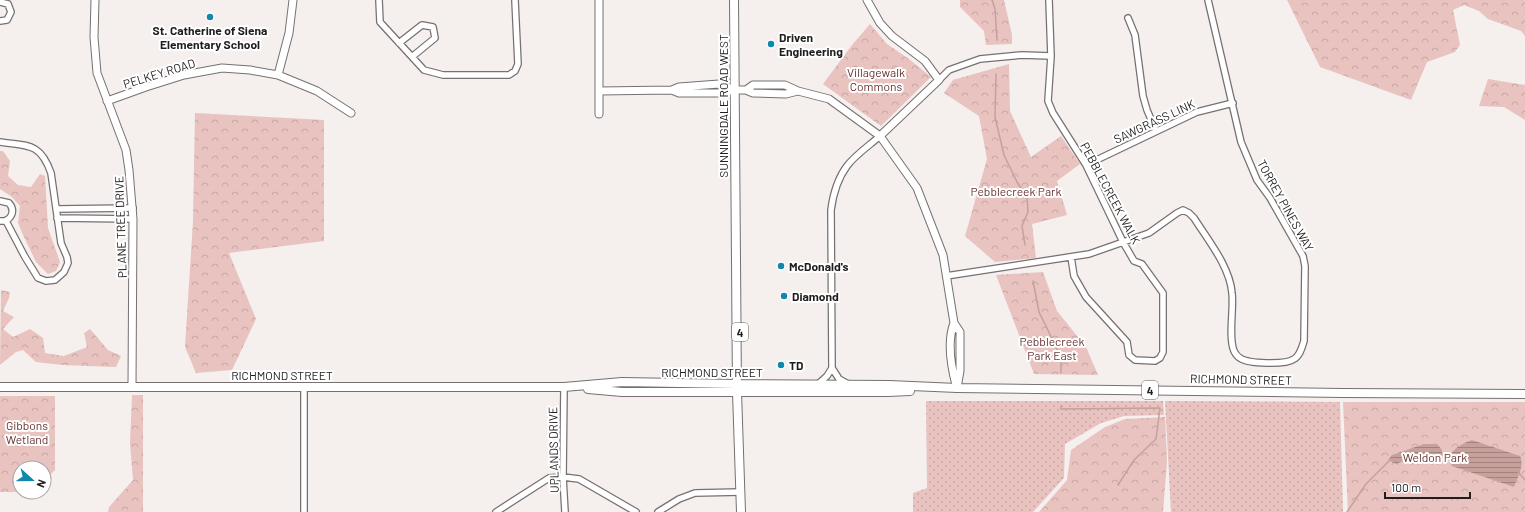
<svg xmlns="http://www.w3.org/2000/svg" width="1525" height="512" font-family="Barlow,sans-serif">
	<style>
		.grass { fill: url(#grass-dots) }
		.forest { fill: url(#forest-crowns) }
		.water { fill: url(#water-rules) }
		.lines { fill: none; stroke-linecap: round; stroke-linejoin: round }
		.stream { stroke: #c7a09c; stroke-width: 1.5 }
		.minor-casing { stroke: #767170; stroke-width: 8 }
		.tertiary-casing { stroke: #767170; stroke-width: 9 }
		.secondary-casing { stroke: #767170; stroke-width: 10 }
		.primary-casing { stroke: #767170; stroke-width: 10 }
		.minor { stroke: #fff; stroke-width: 5.5 }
		.tertiary { stroke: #fff; stroke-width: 7 }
		.secondary { stroke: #fff; stroke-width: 8 }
		.primary { stroke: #fff; stroke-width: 8 }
		.poi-dot { fill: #1187ab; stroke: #fff; stroke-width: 1.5 }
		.labels { text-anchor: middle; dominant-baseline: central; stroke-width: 4; stroke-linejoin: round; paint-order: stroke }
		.shield { fill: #fff; stroke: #626161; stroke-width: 1 }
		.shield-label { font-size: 11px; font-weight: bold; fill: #1f1d1d }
		.poi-label { font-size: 12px; font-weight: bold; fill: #1f1d1d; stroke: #fff; text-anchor: start }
		.park-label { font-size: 12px; fill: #683330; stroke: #fff }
		.street-label { font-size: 12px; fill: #1f1d1d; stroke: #fff }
	</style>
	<defs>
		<pattern id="grass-dots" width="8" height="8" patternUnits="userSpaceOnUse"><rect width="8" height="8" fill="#e8c3c0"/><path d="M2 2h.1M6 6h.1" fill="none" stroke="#c7a7a5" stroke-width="1.8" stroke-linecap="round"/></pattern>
		<pattern id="forest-crowns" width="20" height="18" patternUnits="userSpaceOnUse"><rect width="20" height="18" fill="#e8c3c0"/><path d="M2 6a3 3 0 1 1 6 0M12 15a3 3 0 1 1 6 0" fill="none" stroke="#c7a7a5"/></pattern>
		<pattern id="water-rules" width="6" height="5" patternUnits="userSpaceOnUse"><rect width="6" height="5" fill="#c7a09c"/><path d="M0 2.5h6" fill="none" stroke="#a1827f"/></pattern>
	</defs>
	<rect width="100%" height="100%" fill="#f5efee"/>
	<path class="grass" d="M926,401H1163L1164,415L1124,416L1101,423L1065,444L1064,478L1033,512H913V493L927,488Z
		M1165,401L1340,402L1343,512H1171Z"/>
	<path class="forest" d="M960,0H1004L1012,35V44L986,45L984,31L960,7Z
		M1287,0H1525V36L1521,31L1488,19L1479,11L1464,5L1453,10L1460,45L1455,52L1427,62L1411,100L1320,67Z
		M870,24L887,44L909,59L931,77L881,126L823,84L852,45Z
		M1009,64L1010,111L1031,157L1061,136L1080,164L1057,181L1067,215L1032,224L1036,258L995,262L965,236L987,159L979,116L944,93L953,80Z
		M1488,79L1525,85V120L1504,107L1479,106Z
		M195,113L324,120V241L229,253L256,319L232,370L196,373L185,347L193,221Z
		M3,151L10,161L8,176L18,185L31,187L40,174L45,176L48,228L60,262L56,271L48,274L36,262L23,235L18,223L20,206L12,197L0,189V151Z
		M1043,272L1057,311L1086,347L1098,375L1034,374L996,275Z
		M1,290L10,292L9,298L3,311L14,317L3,329L13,337L30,329L43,338L45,353L64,356L87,347L84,333L90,329L108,350L121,356L116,367L63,365L36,362L23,350L16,352L0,365Z
		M132,395H143V512H108L109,507L133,480L130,443Z
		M0,396H55V470L44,481V468H20V492H33H0Z
		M1343,402H1525V512H1348Z
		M1165,417L1167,462L1163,512H1039L1067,480L1071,450L1105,427L1125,419Z"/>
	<path class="water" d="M1472,440L1520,456C1525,465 1517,479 1514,487L1452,466L1449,460C1451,449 1461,444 1472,440Z
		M1424,444H1437L1442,450V461L1411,458L1396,464L1388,460L1392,455Z"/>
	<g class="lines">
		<path class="stream" d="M992,0L995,9L997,40
			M996,74L995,117L1004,155L1017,182L1027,197L1028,212L1022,226L1025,245
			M1033,281L1039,312L1061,357V373
			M1061,406V409L1160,408L1156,439L1134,460L1118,485
			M1440,454L1450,456
			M1518,472L1525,480
			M1347,512L1366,484L1390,460"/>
		<defs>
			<path id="minor" d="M379,0L380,22L424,70L443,75H509L515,71L518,64L515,0
				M1049,0L1051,56L1048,101L1053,113L1086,165L1123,242L1134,261L1142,264L1163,293V352L1160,358L1155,361L1135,360L1129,355L1127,342L1086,297L1074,276L1071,257
				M0,2L8,4L11,12L7,20L0,21
				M1128,18L1135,35L1143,96L1147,110L1156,131
				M399,43L422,25L433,27L435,38L413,56
				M939,80L949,70L980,59L1022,55L1051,56
				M0,142C27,146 40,142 51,173L61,243L67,257L68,263L64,272L55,280L46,281L38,278L25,257L6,221
				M1086,165L1197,112L1233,103
				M0,201L9,203C16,211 11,222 0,221
				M56,209L133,208
				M57,218L133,219
				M946,276L1089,254L1149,233L1177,213L1183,210L1189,213L1194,218C1208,240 1230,267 1232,293C1234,309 1228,337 1234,351C1235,353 1238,357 1240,358C1248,364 1286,365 1294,359C1300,356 1302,347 1304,341L1305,266L1303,256L1270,198L1257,180L1241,142L1208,0
				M848,384L839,379L832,368L831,210C833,195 838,178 847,166C855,155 870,145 880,136
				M817,385L827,376L832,368
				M564,387L563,477L565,512
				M304,512V387
				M496,512L549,478L563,477L579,479L636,512
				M658,512L679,499L695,493L741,492"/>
			<path id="tertiary" d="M95,0L94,37L97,73L126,150L129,170L133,219L132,387
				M599,0V114
				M867,0L880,23L892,36L925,61L939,80L880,136
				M278,75L289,33L293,0
				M672,90L679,87L719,84L735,90
				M746,90L753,85H785L798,91L829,99L880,136L917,188L943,255L954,323L960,332V371L957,388
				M599,91L672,90L679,93H718L735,90H746L753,93L786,94L798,91
				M107,101L146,87L184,75L222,68L250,70L278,75L317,91L351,113
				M954,323C947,341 951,366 956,385"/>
			<path id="secondary" d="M0,387H564L622,382L737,384
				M588,389L622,392H737L741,512"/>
			<path id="primary" d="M734,0L737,392H888L910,391
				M737,384L889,385L957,388L1343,393L1525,394"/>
		</defs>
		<use href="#minor" class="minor-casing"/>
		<use href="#tertiary" class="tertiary-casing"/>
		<use href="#secondary" class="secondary-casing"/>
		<use href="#primary" class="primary-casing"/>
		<use href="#minor" class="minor"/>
		<use href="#tertiary" class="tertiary"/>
		<use href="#secondary" class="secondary"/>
		<use href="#primary" class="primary"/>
	</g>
	<g class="poi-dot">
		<circle cx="210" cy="17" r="4"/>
		<circle cx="771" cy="44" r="4"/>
		<circle cx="781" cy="266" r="4"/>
		<circle cx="784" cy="296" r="4"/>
		<circle cx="781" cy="365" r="4"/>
	</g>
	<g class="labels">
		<g class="shield">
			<rect x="732" y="323" width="16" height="18" rx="3"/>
			<rect x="1142" y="381" width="16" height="18" rx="3"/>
		</g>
		<g class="shield-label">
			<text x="740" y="332">4</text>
			<text x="1150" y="390">4</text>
		</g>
		<g class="poi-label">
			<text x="210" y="30" text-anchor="middle">St. Catherine of Siena<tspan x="210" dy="14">Elementary School</tspan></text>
			<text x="779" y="37">Driven<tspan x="779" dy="14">Engineering</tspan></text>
			<text x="789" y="266">McDonald's</text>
			<text x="792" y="296">Diamond</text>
			<text x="789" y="365">TD</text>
		</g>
		<g class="park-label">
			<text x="876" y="72">Villagewalk<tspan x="876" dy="14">Commons</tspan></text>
			<text x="1016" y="191">Pebblecreek Park</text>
			<text x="1052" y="341">Pebblecreek<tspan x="1052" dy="14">Park East</tspan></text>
			<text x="27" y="425">Gibbons<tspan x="27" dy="14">Wetland</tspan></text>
			<text x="1435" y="457">Weldon Park</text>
		</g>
		<g class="street-label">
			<text transform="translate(159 73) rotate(-17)">PELKEY ROAD</text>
			<text transform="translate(723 106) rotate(-90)">SUNNINGDALE ROAD WEST</text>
			<text transform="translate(1154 121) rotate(-25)">SAWGRASS LINK</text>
			<text transform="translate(1111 193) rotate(62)">PEBBLECREEK WALK</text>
			<text transform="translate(1286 205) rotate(61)">TORREY PINES WAY</text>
			<text transform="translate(120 227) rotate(-92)">PLANE TREE DRIVE</text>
			<text x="712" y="372">RICHMOND STREET</text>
			<text x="282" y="375">RICHMOND STREET</text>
			<text transform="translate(1241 379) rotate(1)">RICHMOND STREET</text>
			<text transform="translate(553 450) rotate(-91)">UPLANDS DRIVE</text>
		</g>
	</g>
	<g transform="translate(32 480) rotate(111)"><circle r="19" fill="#ffffff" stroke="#a5a5a5"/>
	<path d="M0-3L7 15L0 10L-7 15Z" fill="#1187ab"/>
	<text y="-6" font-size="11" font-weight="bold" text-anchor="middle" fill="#1f1d1d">N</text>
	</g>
	<path d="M1385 492v6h85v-6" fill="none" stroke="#1f1d1d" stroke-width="2"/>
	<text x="1391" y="492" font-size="12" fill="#1f1d1d" stroke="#ffffff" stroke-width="3" paint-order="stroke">100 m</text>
</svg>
